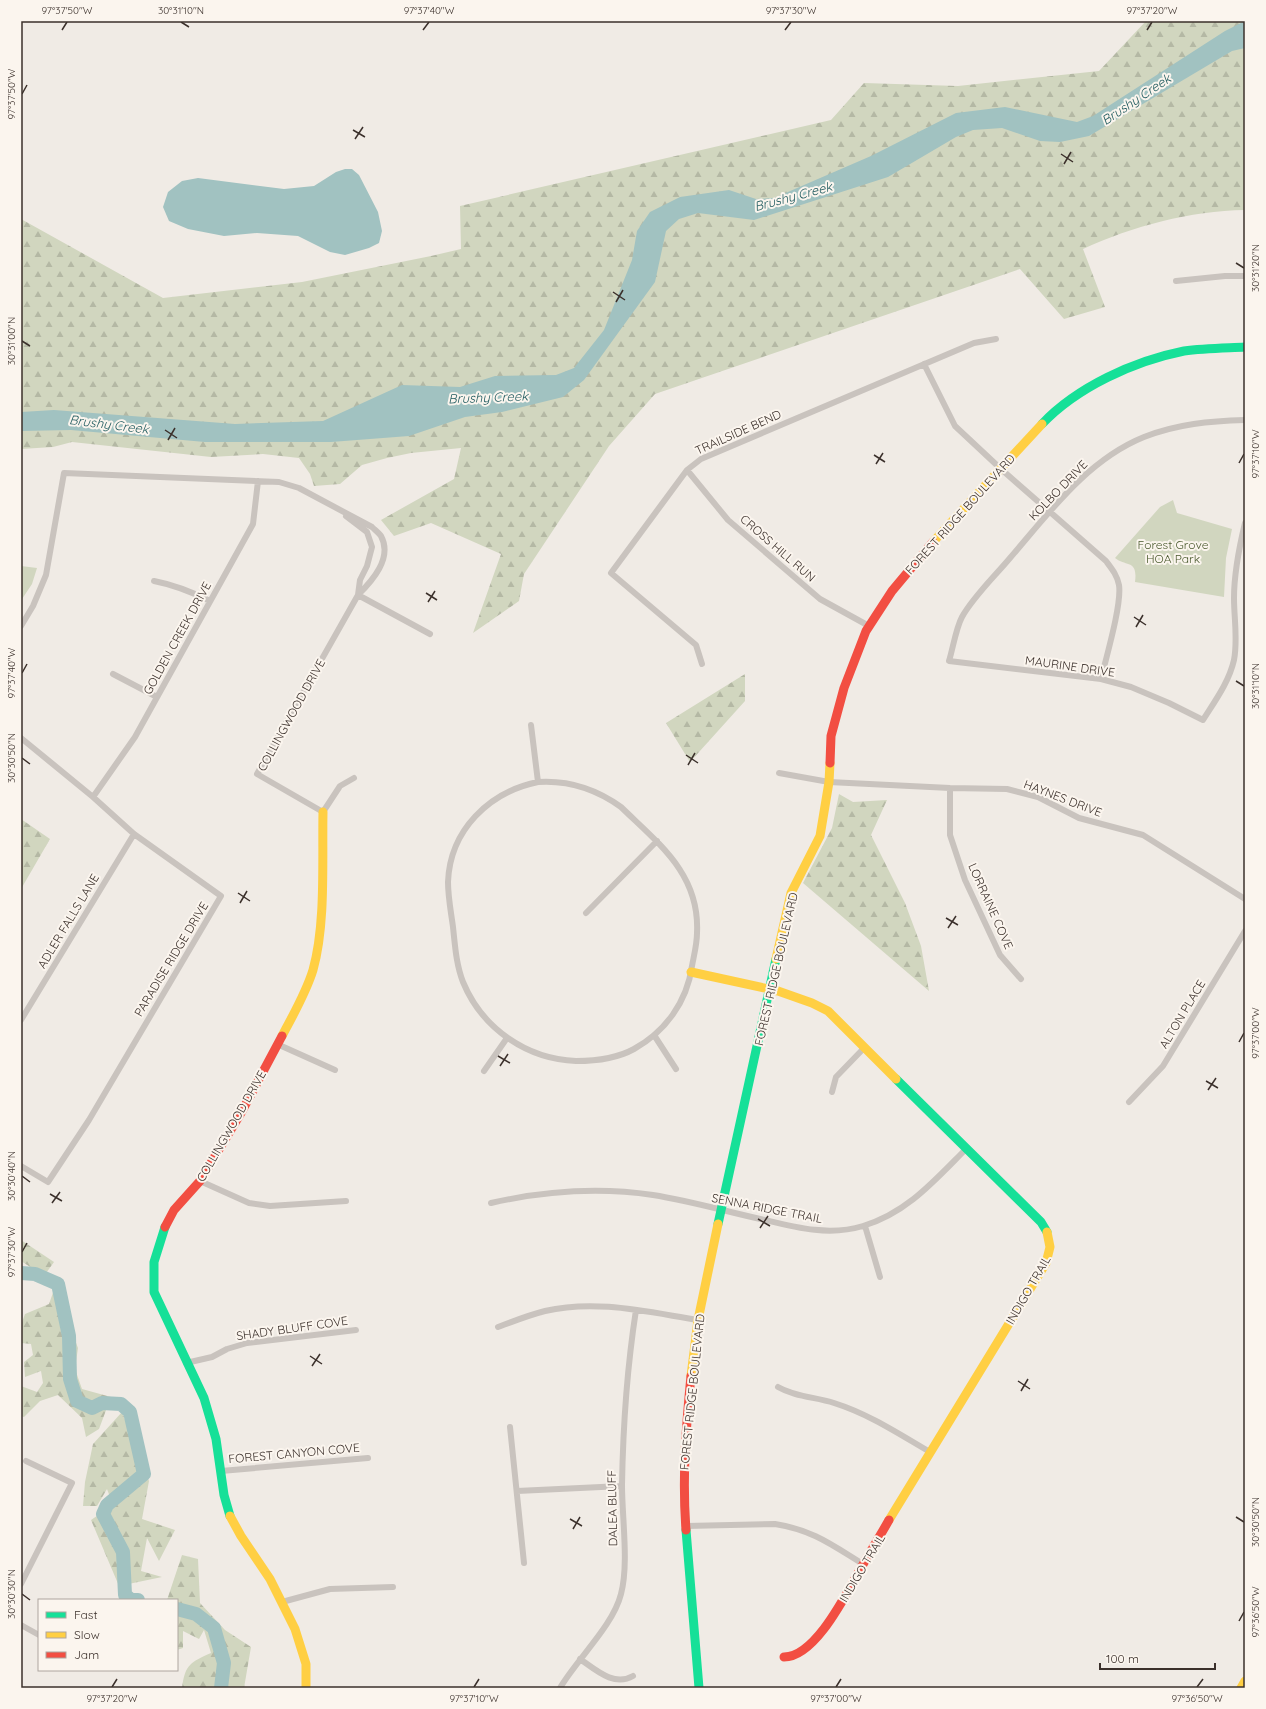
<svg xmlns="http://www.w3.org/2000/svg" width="1266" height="1709" font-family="Quicksand,sans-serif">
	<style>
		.green { fill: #d1d6bf }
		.forest { fill: url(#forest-firs) }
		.water { fill: #a1c2c1 }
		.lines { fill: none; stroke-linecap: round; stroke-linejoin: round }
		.river { stroke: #a1c2c1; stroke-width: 14 }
		.street { stroke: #c9c3be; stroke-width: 6 }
		.fast { stroke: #16e098; stroke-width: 9 }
		.slow { stroke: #ffcf43; stroke-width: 9 }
		.jam { stroke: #f24e42; stroke-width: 9 }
		.ticks { fill: none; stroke: #3b302b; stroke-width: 1.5 }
		.labels { text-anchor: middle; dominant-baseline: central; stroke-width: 4; stroke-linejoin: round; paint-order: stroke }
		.street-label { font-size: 12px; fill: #3b302b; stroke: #fbf5ee }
		.park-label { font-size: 12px; fill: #4a5a2e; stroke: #fbf5ee }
		.water-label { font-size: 13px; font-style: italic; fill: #1f5a5e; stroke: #fbf5ee }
		.neatline { fill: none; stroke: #3b302b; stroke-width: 1.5 }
		.ticks-label { font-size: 10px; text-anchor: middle; fill: #3b302b }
	</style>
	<defs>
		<pattern id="forest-firs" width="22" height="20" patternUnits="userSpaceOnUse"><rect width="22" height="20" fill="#d1d6bf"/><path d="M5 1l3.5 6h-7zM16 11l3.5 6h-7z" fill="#b4b8a4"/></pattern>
	</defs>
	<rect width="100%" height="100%" fill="#f0ebe5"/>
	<path class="green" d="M1173,500L1177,513L1232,529L1226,558L1224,597L1135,582C1138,559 1126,567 1115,558L1160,507Z
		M21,566L37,568L32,584L22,599Z"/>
	<path class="forest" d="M1146,21H1245V210C1190,211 1133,226 1083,249L1105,307L1064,319L1020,269L655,394L609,446L524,574L519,601L473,633L501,554L431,523L394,536L381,520L454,479L461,448L411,453L387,458L362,465L340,484L314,486L310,474L299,458L263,454L211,457L72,442L53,447L21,449V219L163,298L302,282L431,256L461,249L460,206L831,120L864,83L958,86L1099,71Z
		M745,674V701L690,762L666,723Z
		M839,794L853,802L887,800L871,835L905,903L921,946L929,991L803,883L832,828Z
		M21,819L50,839L21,889Z
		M21,1240L54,1262L44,1276L21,1261Z
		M55,1287L78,1348L75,1369L82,1389L111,1397L99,1429L86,1437L82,1418L58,1395L40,1401L24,1417L21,1416V1386L37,1392L43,1383L41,1371L25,1377L24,1362L33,1355L31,1344L21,1343V1325L25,1314L49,1304Z
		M122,1412L149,1481L142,1519L175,1530L159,1561L147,1538L141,1571L162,1577L119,1586L91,1520L113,1505L107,1489L97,1506H83L85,1482L93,1444Z
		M182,1555L198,1559L200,1603L225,1630L251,1647L244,1688H182C185,1664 191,1662 211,1653L204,1630L199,1639L183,1631V1648L177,1650V1600H122V1598L167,1600Z"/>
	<path class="water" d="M1245,21V48L1232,51L1089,136L1060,142L1040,141L1002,128L973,130L956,137L888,177L754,220L698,213L679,219L666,231L655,282L584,380L563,397L502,412L465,417L409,436L331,442H205L71,430L21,431V412L54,410L235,424L323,421L402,385L460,387L495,376L556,375L574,368L604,330L632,260L637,231L650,212L680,197L729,190L756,199L774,198L871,156L956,113L1005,107L1077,122L1093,116L1225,31Z
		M345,169H352L359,175L378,212L382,231L379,243L369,248L345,255L330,252L298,236L257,233L224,236L188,229L169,221L163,207L168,192L182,181L198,178L284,189L314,186L336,172Z"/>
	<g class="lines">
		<path class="river" d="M21,1273L35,1274L58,1284L69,1336L70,1379L77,1401L92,1408L102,1403L121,1404L130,1412L144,1474L107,1505L103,1514L123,1552L125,1595L131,1600H138
			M177,1609L196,1614L214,1628L224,1663L221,1688"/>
		<path class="street" d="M1176,281L1225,276H1245
			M924,364L955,426L1001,469L1106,561C1112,569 1117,575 1119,585C1122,604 1106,658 1101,679
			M1245,420C1210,421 1177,424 1144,437C1087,460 1049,513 1010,558C995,576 973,597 962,617C956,628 953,648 949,661L1101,679L1131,687L1169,703L1203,720C1215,701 1229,682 1234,660C1238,639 1234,619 1234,598C1234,572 1239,548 1245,523
			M687,470L728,520L820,599L869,626
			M346,516L367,532L372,547L367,566L360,580L358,595
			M154,581C175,585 192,592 210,601
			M358,595L430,634
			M21,626L33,606L46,575L64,473L279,482L299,488L372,527C375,530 379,533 381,536C393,558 372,581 358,595L257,774L323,812L340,786L354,778
			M702,664L696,645L611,573L687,470L701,459L974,343L996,339
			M113,674L157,697
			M531,725L538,782
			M21,738L93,797L134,834L221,896L89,1120L48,1182L21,1166
			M779,773L829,782L950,788L1007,789L1038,797L1079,818L1143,835L1245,899
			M538,782C569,780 596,789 621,807C659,844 700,874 697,933C697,944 694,955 692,966C687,1002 665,1032 634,1049C616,1059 596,1061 576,1061C526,1059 482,1028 463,982C456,964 455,945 453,927C451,912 448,897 448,882C450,830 489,792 538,782Z
			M950,788V835L965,880L1000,955L1021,979
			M93,797L135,737L253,524L258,481
			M586,913L657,841
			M21,1020L134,834
			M654,1035L676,1069
			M277,1044L335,1070
			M484,1071L507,1038
			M832,1092L836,1077L865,1047
			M1129,1102L1163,1066L1245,931
			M200,1181L249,1203L270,1206L346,1201
			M491,1203C544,1191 599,1187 653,1195C691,1201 728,1212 765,1220C798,1228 830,1236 863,1226C907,1213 935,1180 966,1149
			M865,1226L880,1277
			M498,1327C514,1321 529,1315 545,1311C596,1299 647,1312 698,1320
			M186,1363L212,1357L227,1349L247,1343L356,1330
			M778,1387C795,1397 816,1397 834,1403C869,1414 899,1434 930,1452
			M510,1427L524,1563
			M221,1471L368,1458
			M517,1491L622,1486
			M686,1526L775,1524C813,1530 832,1545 863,1564
			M21,1584L72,1483L26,1461
			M282,1602L330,1589L393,1587
			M21,1625L39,1635
			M580,1659C596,1670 614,1687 633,1676
			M560,1688C577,1659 613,1626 621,1594C629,1564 622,1518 622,1485C623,1427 627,1368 636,1310"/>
		<path class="fast" d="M1042,424C1077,387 1134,361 1184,351C1204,348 1225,348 1245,347
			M896,1079L1041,1222L1047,1232
			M718,1224L776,959
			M165,1227L154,1262V1292L204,1398L216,1439L224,1495L230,1516
			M686,1530L699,1688"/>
		<path class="slow" d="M933,542L1042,424
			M776,959L791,893L820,836L829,782L830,763
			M691,972L778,991L812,1003L828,1011L896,1079
			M282,1036C293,1015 306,993 313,970C326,924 322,860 323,812
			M691,1376L698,1320L718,1224
			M230,1516L241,1536L270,1579L295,1629L306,1664V1688
			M889,1520L1046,1263L1050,1247L1047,1232
			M1241,1688L1245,1681"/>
		<path class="jam" d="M830,763L831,736L844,688L866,631L892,591L933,542
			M165,1227L174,1210L200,1181L241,1113L282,1036
			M686,1530C682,1478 686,1427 691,1376
			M784,1657C816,1657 847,1592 861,1568C870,1552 880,1536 889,1520"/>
	</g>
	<path class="ticks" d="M181,22L189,27M62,30L67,22M423,30L429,22M785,30L791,22M1147,30L1152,22M22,94L27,85M353,130L365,137M355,139L363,127M1061,154L1073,162M1064,164L1071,152M1236,263L1244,268M613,292L625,300M616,302L623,290M22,341L30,346M165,430L177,438M168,440L175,428M874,455L885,462M1239,463L1244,454M876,464L883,453M426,593L437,600M428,602L435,591M1134,617L1146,625M1136,627L1143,615M22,673L27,664M1236,681L1244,686M686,755L698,763M22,758L30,764M688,765L695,753M238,893L250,901M240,903L247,891M946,918L958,925M948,928L956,916M1239,1042L1244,1033M498,1056L510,1063M500,1066L508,1054M1206,1081L1218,1088M1208,1090L1216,1078M22,1176L30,1182M50,1194L62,1201M52,1203L60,1192M758,1219L770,1226M760,1228L768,1216M22,1252L27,1243M310,1356L322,1364M312,1366L320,1354M1018,1381L1030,1389M1021,1391L1028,1379M1236,1517L1244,1522M570,1519L582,1526M573,1529L580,1517M22,1594L30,1600M1239,1621L1244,1612M112,1687L117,1679M474,1687L479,1679M836,1687L841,1679M1197,1687L1203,1679"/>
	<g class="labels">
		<g class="street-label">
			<text transform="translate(738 432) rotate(-24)">TRAILSIDE BEND</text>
			<text transform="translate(1058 490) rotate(-46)">KOLBO DRIVE</text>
			<text transform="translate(960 514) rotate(-48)">FOREST RIDGE BOULEVARD</text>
			<text transform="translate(778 548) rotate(41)">CROSS HILL RUN</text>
			<text transform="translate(177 638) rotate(-61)">GOLDEN CREEK DRIVE</text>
			<text transform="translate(1070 666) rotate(8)">MAURINE DRIVE</text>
			<text transform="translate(291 715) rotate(-61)">COLLINGWOOD DRIVE</text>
			<text transform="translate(1063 798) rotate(21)">HAYNES DRIVE</text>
			<text transform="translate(991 906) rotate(66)">LORRAINE COVE</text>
			<text transform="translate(68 921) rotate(-59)">ADLER FALLS LANE</text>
			<text transform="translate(171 959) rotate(-59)">PARADISE RIDGE DRIVE</text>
			<text transform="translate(776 969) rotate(-77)">FOREST RIDGE BOULEVARD</text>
			<text transform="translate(1182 1014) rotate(-59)">ALTON PLACE</text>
			<text transform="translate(231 1126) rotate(-60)">COLLINGWOOD DRIVE</text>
			<text transform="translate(767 1208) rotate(11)">SENNA RIDGE TRAIL</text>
			<text transform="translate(1028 1290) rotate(-60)">INDIGO TRAIL</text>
			<text transform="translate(292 1328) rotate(-8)">SHADY BLUFF COVE</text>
			<text transform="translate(692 1392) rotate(-84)">FOREST RIDGE BOULEVARD</text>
			<text transform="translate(294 1453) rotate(-5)">FOREST CANYON COVE</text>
			<text transform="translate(612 1508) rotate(-91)">DALEA BLUFF</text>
			<text transform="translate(862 1568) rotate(-59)">INDIGO TRAIL</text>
		</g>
		<g class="park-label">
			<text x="1173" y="544">Forest Grove<tspan x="1173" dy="14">HOA Park</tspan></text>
		</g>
		<g class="water-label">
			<text transform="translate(1136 99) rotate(-34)">Brushy Creek</text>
			<text transform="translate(793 196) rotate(-15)">Brushy Creek</text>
			<text transform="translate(488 397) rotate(-2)">Brushy Creek</text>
			<text transform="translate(109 424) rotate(7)">Brushy Creek</text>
		</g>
	</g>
	<rect width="1266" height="1709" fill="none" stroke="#fbf5ee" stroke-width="44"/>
	<rect x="38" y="1599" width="140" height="72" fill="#fbf5ee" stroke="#aea6a0"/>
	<rect x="46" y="1612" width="20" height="6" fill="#16e098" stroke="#aea6a0"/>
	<text x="74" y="1619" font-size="12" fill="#3b302b">Fast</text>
	<rect x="46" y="1632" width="20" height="6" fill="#ffcf43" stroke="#aea6a0"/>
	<text x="74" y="1639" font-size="12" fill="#3b302b">Slow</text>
	<rect x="46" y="1652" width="20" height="6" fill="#f24e42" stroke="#aea6a0"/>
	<text x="74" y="1659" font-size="12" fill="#3b302b">Jam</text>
	<path d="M1100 1663v6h115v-6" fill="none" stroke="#3b302b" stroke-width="2"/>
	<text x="1106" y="1663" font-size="12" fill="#3b302b" stroke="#fbf5ee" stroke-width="3" paint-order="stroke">100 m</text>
	<rect x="22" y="22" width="1222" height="1665" class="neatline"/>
	<g class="ticks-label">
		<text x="67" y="14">97°37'50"W</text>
		<text x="181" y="14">30°31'10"N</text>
		<text x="429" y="14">97°37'40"W</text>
		<text x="791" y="14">97°37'30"W</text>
		<text x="1152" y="14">97°37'20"W</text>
		<text transform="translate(11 94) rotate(-90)" y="4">97°37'50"W</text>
		<text transform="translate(1255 268) rotate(-90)" y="4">30°31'20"N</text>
		<text transform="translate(11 341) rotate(-90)" y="4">30°31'00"N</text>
		<text transform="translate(1255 454) rotate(-90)" y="4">97°37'10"W</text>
		<text transform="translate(11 673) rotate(-90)" y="4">97°37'40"W</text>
		<text transform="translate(1255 686) rotate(-90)" y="4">30°31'10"N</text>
		<text transform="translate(11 758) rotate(-90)" y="4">30°30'50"N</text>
		<text transform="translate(1255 1033) rotate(-90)" y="4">97°37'00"W</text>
		<text transform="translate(11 1176) rotate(-90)" y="4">30°30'40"N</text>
		<text transform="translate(11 1252) rotate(-90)" y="4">97°37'30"W</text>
		<text transform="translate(1255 1522) rotate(-90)" y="4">30°30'50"N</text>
		<text transform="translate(11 1594) rotate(-90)" y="4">30°30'30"N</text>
		<text transform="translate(1255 1612) rotate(-90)" y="4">97°36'50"W</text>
		<text x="112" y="1702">97°37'20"W</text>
		<text x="474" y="1702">97°37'10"W</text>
		<text x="836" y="1702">97°37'00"W</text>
		<text x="1197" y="1702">97°36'50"W</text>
	</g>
</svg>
